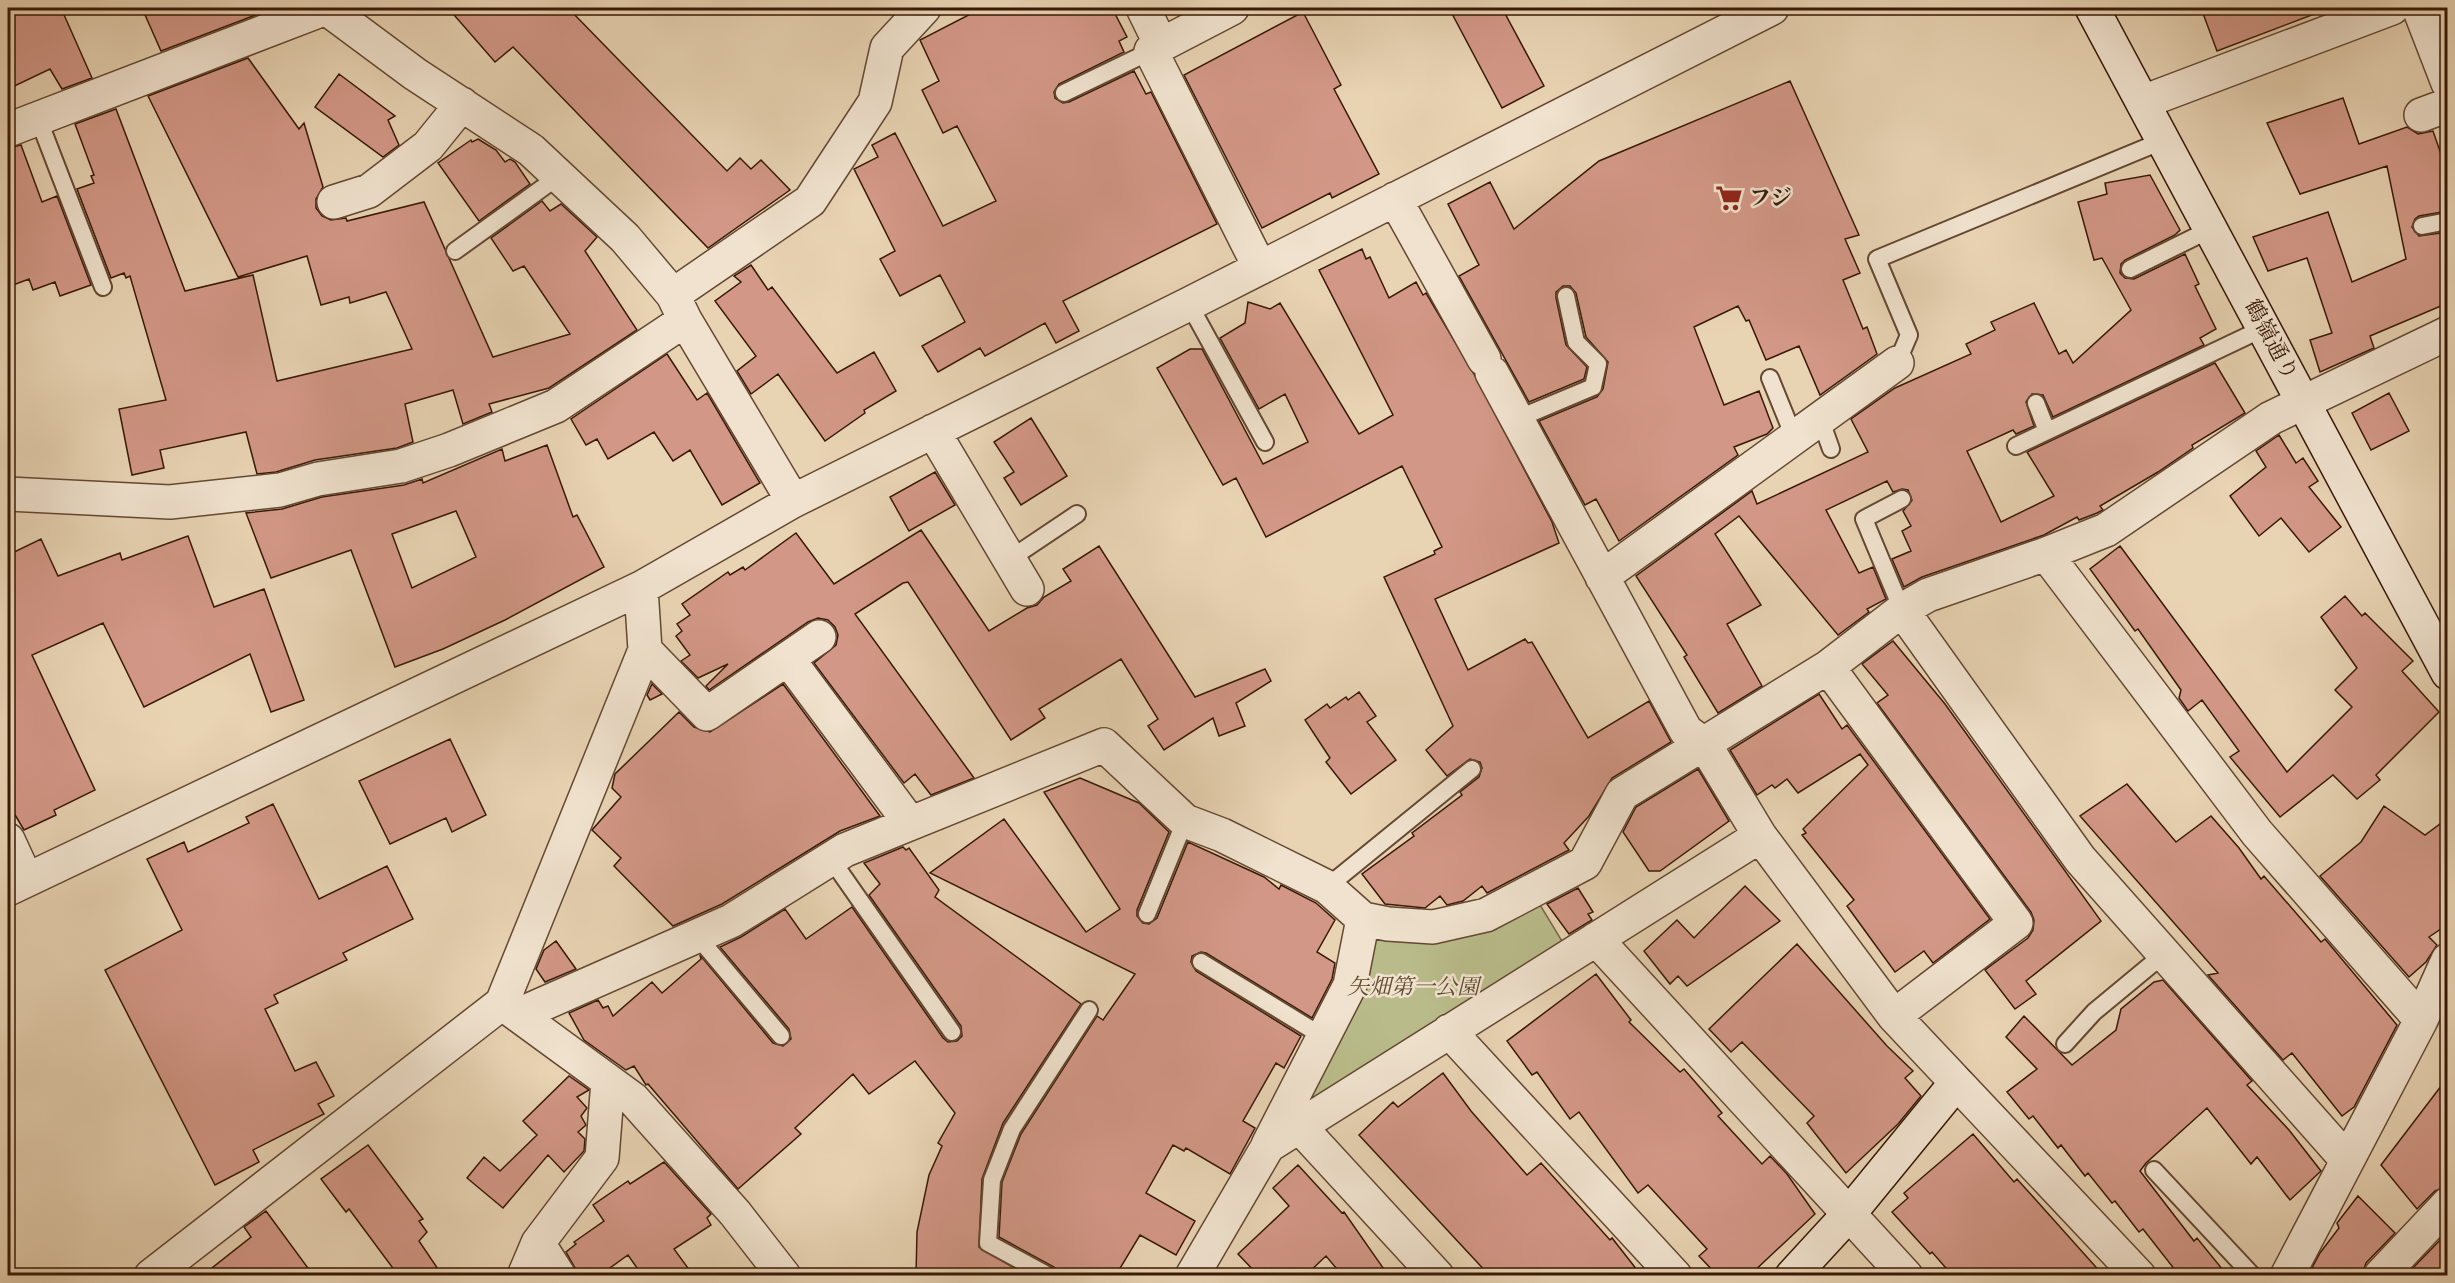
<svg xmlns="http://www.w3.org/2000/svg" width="2455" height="1283" font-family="'IM FELL DW Pica','Noto Serif JP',serif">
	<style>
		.green { fill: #b9bb8a; stroke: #786a48; stroke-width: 1.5 }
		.building { fill: #d29786; stroke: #381907; stroke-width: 1.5; fill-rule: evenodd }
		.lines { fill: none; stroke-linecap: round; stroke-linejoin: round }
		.lane-casing { stroke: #644832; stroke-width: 20 }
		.street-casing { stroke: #644832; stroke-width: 36 }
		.secondary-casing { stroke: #381907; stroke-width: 36 }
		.lane { stroke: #f0e2ce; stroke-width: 16 }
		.street { stroke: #f0e2ce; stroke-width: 33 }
		.secondary { stroke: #f0e2ce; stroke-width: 33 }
		.labels { text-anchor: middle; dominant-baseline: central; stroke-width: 5; stroke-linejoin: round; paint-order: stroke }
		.poi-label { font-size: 22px; font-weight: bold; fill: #381907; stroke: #f0e2ce; text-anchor: start }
		.street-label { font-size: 22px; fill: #381907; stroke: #f0e2ce }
		.park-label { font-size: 22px; font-style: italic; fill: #5f4a2e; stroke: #f0e2ce }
	</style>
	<rect width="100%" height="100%" fill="#e8d3b3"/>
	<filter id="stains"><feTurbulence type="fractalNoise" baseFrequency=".00333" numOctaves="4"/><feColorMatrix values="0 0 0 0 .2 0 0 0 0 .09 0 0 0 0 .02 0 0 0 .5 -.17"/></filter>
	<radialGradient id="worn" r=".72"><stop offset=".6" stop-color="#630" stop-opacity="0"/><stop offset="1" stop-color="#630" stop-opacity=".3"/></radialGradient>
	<path class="green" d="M1537,900L1565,946L1288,1121L1376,934Z"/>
	<path class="building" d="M8,8H61L92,78L62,89L50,69L8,89Z
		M142,8H268L261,13L161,51Z
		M448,8H568L727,171L740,158L751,169L761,160L790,190L708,248L513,47L495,62Z
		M982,8H1112L1127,37L1119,41L1124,52L1059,84L1054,92L1055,98L1063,103L1069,102L1134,71L1146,94L1151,92L1217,224L1063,301L1079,331L1056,343L1045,323L985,356L980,348L938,372L922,346L965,322L940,275L900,296L880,259L895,251L854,169L878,157L872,145L895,133L943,226L996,201L957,126L943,133L922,90L939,81L920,40Z
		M1449,8H1502L1544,86L1502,108Z
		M2201,8H2325V10L2217,51Z
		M1303,12L1341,85L1334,89L1379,174L1332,198L1330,193L1262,228L1184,75Z
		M248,58L299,129L304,123L323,187L316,199V208L322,216L331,220L346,218L347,221L424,202L493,357L570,334L524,266L513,271L491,238L542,201L550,211L561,204L597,237L585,251L637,330L549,388L489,404L492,412L463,424L453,390L405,404L413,442L397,448L315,460L276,472L257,474L246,432L160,450L164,468L132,475L119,409L166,400L130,276L126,278L124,273L111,278L77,189L94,183L91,176L94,175L75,124L116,109L185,291L253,275L277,381L412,349L386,292L350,303L349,297L321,305L307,256L238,277L148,96Z
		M339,74L395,116L388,120L399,145L383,157L315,107Z
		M1790,81L1859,235L1845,239L1860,273L1843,280L1863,329L1867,327L1877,354L1820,395L1799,346L1766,360L1749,320L1746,321L1738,306L1694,327L1724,405L1759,391L1773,428L1767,434L1734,447L1738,455L1619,541L1596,499L1585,505L1539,421L1597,397L1603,389L1608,362L1586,337L1576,293L1570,286H1563L1556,292V298L1566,345L1587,367L1584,379L1529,402L1459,276L1479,265L1448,204L1490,182L1514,229L1599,161Z
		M2343,98L2359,144L2407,127L2418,134L2433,131L2442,157L2448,156V211L2419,216L2415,219L2412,227L2419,236L2448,232V303L2370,336L2374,348L2320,372L2310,340L2332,333L2307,258L2268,271L2253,237L2328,212L2352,282L2406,259L2387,166L2300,194L2267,123Z
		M478,139L496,150L505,162L510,159L515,162L530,184L479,221L438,163L471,140L472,142Z
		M21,145L42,202L57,196L91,285L60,296L55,282L33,290L29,279L8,287V148Z
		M2150,175L2180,230L2175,235L2125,260L2121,264L2120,273L2125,278L2134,279L2185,254L2199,284L2195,286L2216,329L2200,338L2204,345L2053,417L2043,395L2032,394L2026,402L2034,426L2016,434L2013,430L1967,451L2001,522L2054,496L2027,452L2215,363L2245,413L2192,445L2193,448L2158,472L2100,506L2103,510L2097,513L2079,520L2077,517L2044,535L1922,577L1904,587L1892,559L1911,551L1902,531L1911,526L1903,511L1912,500L1908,490L1902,489L1893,492L1887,481L1826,510L1859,573L1873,567L1886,599L1867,609L1869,612L1838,635L1739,516L1715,534L1761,605L1727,624L1762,686L1718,713L1684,657L1687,655L1636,576L1752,491L1757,504L1868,452L1851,419L1895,388L1971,354L1966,344L1995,330L1991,322L2034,303L2059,354L2066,350L2073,363L2131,310L2102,258L2094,260L2078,202L2107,194L2105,183Z
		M1362,249L1366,259L1370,257L1389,298L1416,282L1423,295L1426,293L1474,374L1552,522L1559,543L1435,599L1468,670L1525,639L1528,643L1532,642L1588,738L1649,701L1671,742L1612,778L1589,816L1564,843L1569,850L1487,893L1482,886L1463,901L1447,905L1440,896L1425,908L1385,904L1362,874L1414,836L1412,833L1462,795L1460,792L1479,777L1482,768L1480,762L1470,759L1447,776L1426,750L1453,726L1384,577L1435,554L1434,551L1442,547L1402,466L1266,537L1236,478L1223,485L1157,368L1190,349H1202L1263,464L1308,442L1285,394L1259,409L1220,338L1245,323L1248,302L1270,309L1280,303L1359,434L1393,415L1319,270Z
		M751,265L768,290L772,287L837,373L874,352L896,391L864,410L865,413L825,441L778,374L751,394L737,371L756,356L715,301L741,282L734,276Z
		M667,354L697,400L707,393L760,483L722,505L690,450L673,461L654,432L608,459L597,439L586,445L571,419Z
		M2389,393L2409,431L2371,450L2352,413Z
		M1031,418L1067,476L1021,505L1004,478L1014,472L994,442Z
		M2279,435L2296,463L2303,458L2318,481L2309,487L2341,527L2309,552L2281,518L2259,536L2230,496L2266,467L2256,451Z
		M547,445L573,517L577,515L604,567L505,620L443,649L395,667L351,550L271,578L246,513L282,509L322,497L404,485L422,479L423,483L502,449L505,461ZM456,511L476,557L412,588L392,534Z
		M935,472L955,505L909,531L890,497Z
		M921,530L989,631L1027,608L1037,605L1044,597L1071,581L1063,569L1099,546L1195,697L1265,669L1271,681L1236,703L1245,726L1219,736L1213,718L1164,750L1148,726L1158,719L1121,659L1039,709L1045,718L1011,740L908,582L903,583L855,614L974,778L931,795L915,774L904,783L814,663L836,645L838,635L835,627L828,620L818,618L808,622L709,690L706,686L728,664L698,678L681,661L690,655L676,636L682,631L677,624L690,615L682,604L728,572L730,575L743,567L745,570L796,533L834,584Z
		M188,536L214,607L264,589L304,700L271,712L250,654L144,707L103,623L32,655L95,790L54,810L56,815L24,830L8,803V555L41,539L58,576L120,553L122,560Z
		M2120,546L2287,772L2352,707L2335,690L2357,668L2321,617L2345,596L2362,616L2365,613L2413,661L2402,671L2439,712L2376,775L2380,780L2357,799L2333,775L2280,817L2230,757L2239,751L2202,700L2188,711L2179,698L2181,690L2138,629L2135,631L2090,569Z
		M1893,641L1945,704L2101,921L2026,981L2036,994L2015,1009L1985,970L2028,938L2033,930L2034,920L2031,912L1877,703L1888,695L1862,664Z
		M652,684L662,694L650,700L647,695Z
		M783,684L880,816L840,831L722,904L673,926L614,866L621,858L592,830L621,797L612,788L615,774L679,712L694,727L710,732Z
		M1359,692L1376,716L1367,722L1396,760L1351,794L1326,762L1330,758L1305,720L1327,704L1330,708L1346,697L1348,700Z
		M1819,694L1842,729L1847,725L1990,919L1933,963L1924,951L1895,972L1847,906L1854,900L1802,835L1806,833L1803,829L1868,765L1860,754L1798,793L1787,779L1775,788L1772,785L1757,795L1730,750Z
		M450,739L486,815L452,832L446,818L390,844L359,781Z
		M1698,769L1729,821L1660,871H1649L1623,832L1636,807Z
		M1080,778L1139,803L1169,832L1137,910V916L1143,923L1149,924L1157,918L1188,842L1264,877L1279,889L1281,885L1316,903L1335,920L1317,952L1335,963L1332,979L1312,1018L1206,953L1201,952L1192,956L1191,962L1196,971L1301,1036L1284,1068L1276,1063L1243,1121L1255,1128L1230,1174L1186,1148L1184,1151L1173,1145L1146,1193L1195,1221L1176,1255L1140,1235L1116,1275H1059L1054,1267L999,1237L1002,1182L1021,1134L1097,1016L1103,1020L1135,974L930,873L1004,819L1086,932L1120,909L1044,792Z
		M2127,784L2176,842L2211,816L2239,848L2261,879L2264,876L2321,942L2325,939L2397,1025L2354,1107L2342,1116L2292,1053L2283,1060L2208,975L2218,973L2080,816Z
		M273,804L319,899L387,866L413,919L343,953L347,960L274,995L278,1003L265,1009L295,1071L316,1062L334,1096L318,1104L324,1114L253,1150L259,1162L215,1185L105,970L182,930L147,859L184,842L188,852L249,823L246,817Z
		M2384,806L2425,835L2448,818V924L2429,937L2437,945L2426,962L2409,977L2320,876L2361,842Z
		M903,847L906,850L909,848L939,890L935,897L1081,1004L1003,1123L982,1179L979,1247L1026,1275H916L917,1232L929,1175L942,1146L938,1143L955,1113L915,1061L869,1094L853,1074L795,1128L801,1134L738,1189L648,1084L646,1085L634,1066L626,1070L584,1040L569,1013L598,1000L603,1008L608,1006L613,1016L652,982L662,993L701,959L700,955L773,1043L783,1046L791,1039L789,1029L720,947L741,937L785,909L806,939L852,907L943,1038L948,1042L957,1041L962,1036L961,1026L869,895L880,884L864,863Z
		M1745,886L1780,921L1687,986L1678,976L1670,984L1644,951L1677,920L1694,938Z
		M1578,888L1593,912L1588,914L1592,920L1569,934L1547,904Z
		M556,941L576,969L545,982L536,969L544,950Z
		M1797,944L1887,1046L1913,1071L1905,1078L1921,1096L1898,1124L1846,1173L1807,1123L1814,1116L1742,1042L1731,1052L1709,1029Z
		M1596,974L1631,1020L1629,1022L1680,1072L1684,1069L1722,1113L1718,1116L1762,1164L1770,1156L1787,1174L1815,1214L1750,1275H1717L1699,1256L1707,1249L1648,1185L1638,1193L1579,1112L1570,1119L1537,1072L1532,1075L1507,1041Z
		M2163,980L2252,1081L2247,1085L2289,1130L2321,1171L2290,1200L2257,1157L2251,1164L2207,1108L2146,1163L2140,1171L2194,1241L2197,1238L2227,1275H2179L2143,1229L2139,1232L2115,1201L2112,1203L2088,1173L2085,1176L2061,1145L2058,1148L2033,1116L2029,1119L2007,1092L2037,1069L2006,1037L2024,1016L2072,1065L2116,1030L2121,1009L2154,982Z
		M1443,1073L1471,1111L1527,1175L1541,1163L1610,1240L1612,1238L1641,1275H1489L1359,1135L1393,1102L1398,1107Z
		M569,1076L589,1090L577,1097L587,1108L581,1116L586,1125L578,1132L585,1139L584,1151L564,1172L548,1155L503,1208L467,1178L484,1157L500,1171L537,1135L523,1121Z
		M2448,1077V1186L2435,1191L2417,1209L2381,1165Z
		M1973,1134L2014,1182L2017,1179L2103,1275H1952L1932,1252L1930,1254L1892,1212L1908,1198L1904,1193Z
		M368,1145L423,1219L419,1221L427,1232L419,1241L442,1275H398L349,1209L346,1212L321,1179Z
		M664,1162L711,1214L707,1218L711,1225L674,1249L693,1275H642L628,1255L600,1275H579L566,1252L576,1244L574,1242L604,1221L593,1205L628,1181L630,1184Z
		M1298,1165L1342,1213L1344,1212L1388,1275H1342L1326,1256L1306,1275H1258L1238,1254L1289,1206L1273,1188Z
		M2358,1196L2395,1233L2366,1263L2362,1275H2308L2320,1253L2339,1228L2337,1223Z
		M266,1211L313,1275H203L251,1237L244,1227Z
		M2448,1232V1275H2406Z"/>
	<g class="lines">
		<defs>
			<path id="lane" d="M1064,93L1151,51
				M38,118L103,287
				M2422,226L2448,221
				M455,251L559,176
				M2130,269L2211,229
				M1189,304L1265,442
				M1897,363L1909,335L1877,259L2162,141
				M1770,378L1794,437
				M2036,403L2047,431
				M1820,418L1831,449
				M1517,419L1593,387L1598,364L1576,342L1566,296
				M2016,446L2264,328
				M1902,499L1864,519L1902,610
				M1010,559L1077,514
				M831,859L952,1032
				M1327,887L1472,769
				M1147,914L1185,821
				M697,936L781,1036
				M1201,962L1322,1036
				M2065,1044L2094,1012L2164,954
				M2154,1170L2253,1276
				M1049,1276L988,1243L992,1180L1012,1129L1089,1010"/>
			<path id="street" d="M326,8L415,74L531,150L625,238L673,295L685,320L793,501
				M1143,8L1161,45L1232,8
				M2419,8L2448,83
				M1161,45L1151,51L1260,268
				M2143,102L2392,8
				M2421,115L2448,105
				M8,130L326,8
				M1395,199L1484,359
				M334,202L369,191L428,146L462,104
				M673,295L810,201L875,102L887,48L924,8
				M1492,373L1686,731L1705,745L1760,836L1894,1016L2139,1276
				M933,431L1027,589
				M8,494L170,502L280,490L318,479L401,466L449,450L556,406L685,320
				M2046,554L2257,833L2421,1020
				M1602,577L1897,363
				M1902,610L2080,859L2347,1160
				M645,650L707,714L819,637
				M788,659L910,823
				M1828,667L2016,923L1894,1016
				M8,840L26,879
				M8,889L641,588L793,501L1189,304L1772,8
				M1596,939L1906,1276
				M503,1004L633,1099L735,1213L784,1276
				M518,1015L731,921L845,850L1104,745L1185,821L1222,835L1327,887L1363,919L1388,924L1433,927L1486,915L1585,863L1622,794L1828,667L1902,610L1928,595L2046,554L2106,530L2271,418L2448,333
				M1449,1031L1675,1276
				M1299,1126L1437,1276
				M1268,1145L1350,985L1363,919
				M538,1243L559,1276
				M151,1276L502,1003L645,650L641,588
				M524,1276L538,1243L602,1158L608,1081
				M1192,1276L1268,1146L1760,836
				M2287,1276L2421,1020L2448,960
				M2380,1276L2448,1204"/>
			<path id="secondary" d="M2092,8L2448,673
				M1792,1276L1848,1215L1956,1083"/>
		</defs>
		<use href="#lane" class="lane-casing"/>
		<use href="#street" class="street-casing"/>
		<use href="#secondary" class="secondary-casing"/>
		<use href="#lane" class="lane"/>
		<use href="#street" class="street"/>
		<use href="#secondary" class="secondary"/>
	</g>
	<defs>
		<symbol id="supermarket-bare" viewBox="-9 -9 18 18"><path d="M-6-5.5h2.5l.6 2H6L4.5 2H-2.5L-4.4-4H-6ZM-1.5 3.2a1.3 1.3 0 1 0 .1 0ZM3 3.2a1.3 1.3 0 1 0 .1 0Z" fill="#8f2418" stroke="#f0e2ce" stroke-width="2.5" paint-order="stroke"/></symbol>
	</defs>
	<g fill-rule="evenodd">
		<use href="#supermarket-bare" x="1710" y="179" width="38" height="38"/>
	</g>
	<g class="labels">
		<g class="poi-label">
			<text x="1749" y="198">フジ</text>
		</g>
		<g class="street-label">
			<text transform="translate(2271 340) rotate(62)">鶴嶺通り</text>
		</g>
		<g class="park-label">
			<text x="1413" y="987">矢畑第一公園</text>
		</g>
	</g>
	<rect width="2455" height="1283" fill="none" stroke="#e8d3b3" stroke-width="30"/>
	<rect x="9" y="9" width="2437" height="1265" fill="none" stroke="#381907" stroke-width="3"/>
	<rect x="15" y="15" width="2425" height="1253" fill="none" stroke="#381907" stroke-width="1.5"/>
	<rect width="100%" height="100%" filter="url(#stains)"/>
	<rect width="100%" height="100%" fill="url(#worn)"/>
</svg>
